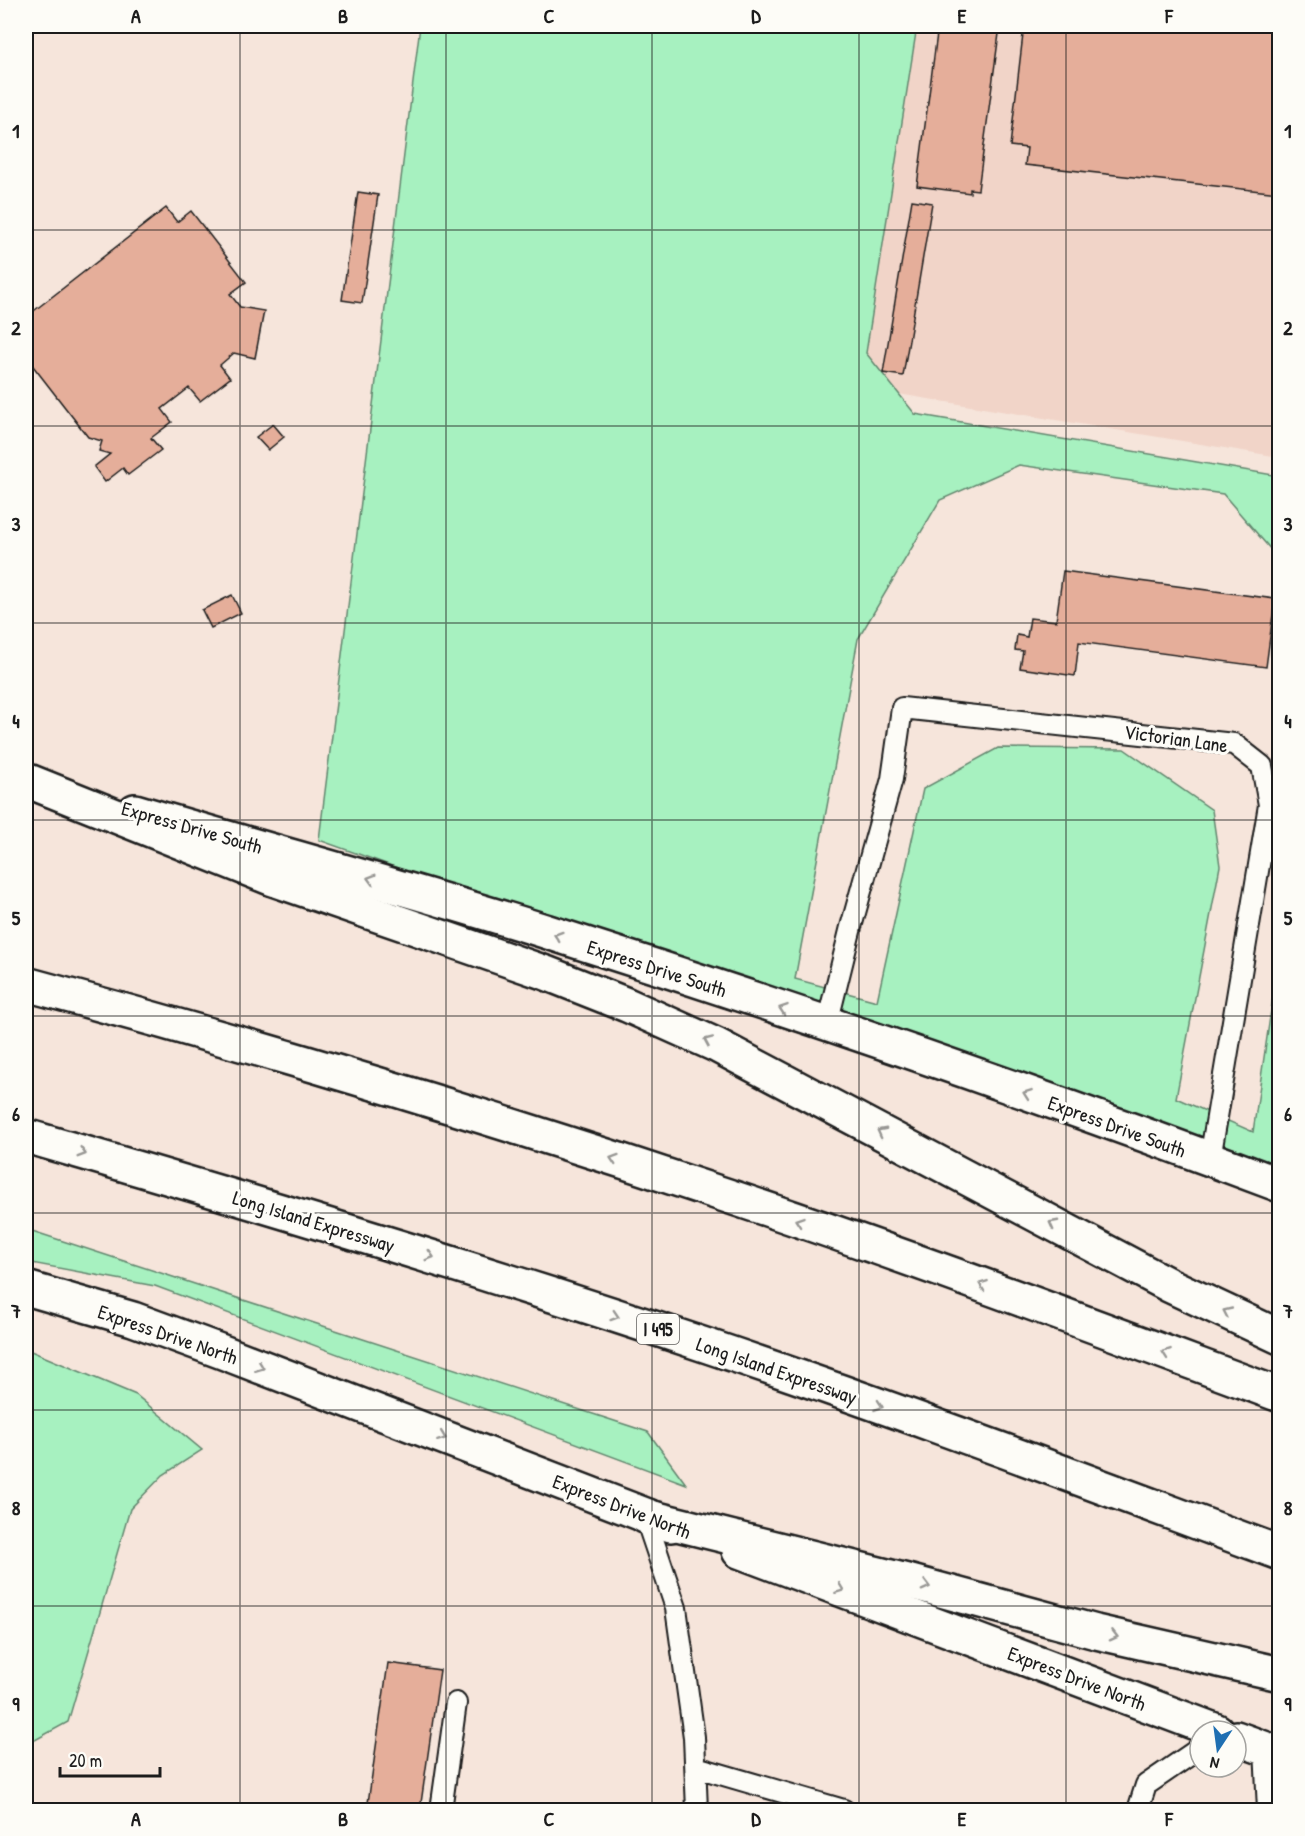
<svg xmlns="http://www.w3.org/2000/svg" width="1305" height="1836" font-family="'Patrick Hand',sans-serif">
	<style>
		.built { fill: #f1d4c8 }
		.green { fill: #a7f1c0; stroke: #62866e; stroke-width: 1.5 }
		.building { fill: #e5ae9a; stroke: #1c1c1c; stroke-width: 1.5 }
		.lines { fill: none; stroke-linecap: round; stroke-linejoin: round }
		.service-casing { stroke: #1c1c1c; stroke-width: 24 }
		.secondary-casing { stroke: #1c1c1c; stroke-width: 38 }
		.motorway-casing { stroke: #1c1c1c; stroke-width: 38 }
		.service { stroke: #fdfcf7; stroke-width: 20 }
		.secondary { stroke: #fdfcf7; stroke-width: 33 }
		.motorway { stroke: #fdfcf7; stroke-width: 33 }
		.oneway { stroke: #989794 }
		.grid { fill: none; stroke: #1c1c1c; stroke-width: 1.5; stroke-opacity: 0.55 }
		.labels { text-anchor: middle; dominant-baseline: central; stroke-width: 6; stroke-linejoin: round; paint-order: stroke }
		.shield { fill: #fdfcf7; stroke: #605f5e; stroke-width: 1.5 }
		.shield-label { font-size: 18px; font-weight: bold; fill: #1c1c1c }
		.street-label { font-size: 20px; fill: #1c1c1c; stroke: #fdfcf7 }
		.neatline { fill: none; stroke: #1c1c1c; stroke-width: 2 }
		.grid-label { font-size: 20px; text-anchor: middle; font-weight: bold; fill: #1c1c1c }
	</style>
	<rect width="100%" height="100%" fill="#f6e5db"/>
	<filter id="ink" filterUnits="userSpaceOnUse"><feTurbulence type="fractalNoise" baseFrequency=".0167" numOctaves="2"/><feDisplacementMap in="SourceGraphic" scale="12" xChannelSelector="R" yChannelSelector="G"/><feConvolveMatrix kernelMatrix="1 2 1 2 8 2 1 2 1" color-interpolation-filters="sRGB"/></filter>
	<g filter="url(#ink)">
		<path class="built" d="M882,26H1279V457L844,385Z"/>
		<path class="green" d="M420,26H917L866,353L915,414L1279,476V559L1223,494L1019,465L940,500L858,639L795,979L877,1001L923,789L998,748L1124,749L1212,810L1220,866L1176,1098L1253,1132L1279,956V1182L319,840Z
			M26,1229L648,1432L686,1484L155,1286L26,1262Z
			M26,1349L136,1395L202,1450L163,1475L130,1509L68,1722L26,1745Z"/>
		<path class="building" d="M938,26H1000L978,190L970,189V193L917,186Z
			M1024,26H1280V193L1025,165L1027,148L1010,146Z
			M358,192L378,195L362,303L342,300Z
			M912,200L932,203L903,376L883,373Z
			M166,208L177,222L191,211L246,282L230,294L240,307L264,311L255,358L234,353L220,365L230,378L200,401L189,388L162,409L172,422L151,438L161,450L128,475L123,468L105,482L94,467L110,454L99,451L102,441L88,437L26,357V317Z
			M273,424L284,437L268,450L256,437Z
			M1063,571L1275,599L1266,667L1079,642L1075,676L1020,668L1023,651L1015,650L1017,635L1027,637L1030,618L1056,621Z
			M232,595L241,613L211,628L202,610Z
			M388,1663L440,1670L420,1810H367Z"/>
		<g class="lines">
			<defs>
				<path id="service" d="M827,1024L851,927L892,779L902,708L1234,744L1262,766L1269,805L1210,1159
					M645,1516L676,1608L694,1737L697,1810
					M1265,1749L1268,1810
					M696,1767L844,1810
					M441,1810L456,1703
					M1138,1810L1146,1785L1200,1748"/>
				<path id="secondary" d="M135,811C273,852 411,889 548,932C794,1010 1038,1094 1280,1185
					M26,1288L133,1319L220,1351L671,1525
					M739,1551L1217,1731
					M1236,1738L1280,1754"/>
				<path id="motorway" d="M26,780L273,879L546,973L627,1005L716,1045L1169,1285L1280,1337
					M26,984C265,1048 502,1120 737,1199C919,1260 1099,1328 1280,1395
					M26,1136C255,1202 484,1271 711,1347C902,1411 1091,1483 1280,1553
					M645,1516L911,1582L1096,1632L1280,1674"/>
			</defs>
			<use href="#service" class="service-casing"/>
			<use href="#secondary" class="secondary-casing"/>
			<use href="#motorway" class="motorway-casing"/>
			<use href="#service" class="service"/>
			<use href="#secondary" class="secondary"/>
			<use href="#motorway" class="motorway"/>
		</g>
		<defs><path id="oneway-chevron" d="M-2-3.5L2.5 0L-2 3.5" fill="none" stroke-width="1.6" stroke-linecap="round" stroke-linejoin="round" transform="scale(1.5)"/></defs>
		<g class="oneway">
			<use href="#oneway-chevron" transform="translate(371 879) rotate(-164)"/>
			<use href="#oneway-chevron" transform="translate(558 936) rotate(-162)"/>
			<use href="#oneway-chevron" transform="translate(783 1009) rotate(-161)"/>
			<use href="#oneway-chevron" transform="translate(708 1041) rotate(-156)"/>
			<use href="#oneway-chevron" transform="translate(1027 1094) rotate(-160)"/>
			<use href="#oneway-chevron" transform="translate(881 1132) rotate(-152)"/>
			<use href="#oneway-chevron" transform="translate(82 1153) rotate(16)"/>
			<use href="#oneway-chevron" transform="translate(614 1159) rotate(-162)"/>
			<use href="#oneway-chevron" transform="translate(799 1221) rotate(-161)"/>
			<use href="#oneway-chevron" transform="translate(1053 1224) rotate(-152)"/>
			<use href="#oneway-chevron" transform="translate(430 1256) rotate(17)"/>
			<use href="#oneway-chevron" transform="translate(983 1285) rotate(-160)"/>
			<use href="#oneway-chevron" transform="translate(1227 1312) rotate(-155)"/>
			<use href="#oneway-chevron" transform="translate(615 1316) rotate(18)"/>
			<use href="#oneway-chevron" transform="translate(1166 1353) rotate(-160)"/>
			<use href="#oneway-chevron" transform="translate(260 1367) rotate(21)"/>
			<use href="#oneway-chevron" transform="translate(879 1406) rotate(19)"/>
			<use href="#oneway-chevron" transform="translate(442 1437) rotate(21)"/>
			<use href="#oneway-chevron" transform="translate(926 1586) rotate(15)"/>
			<use href="#oneway-chevron" transform="translate(840 1589) rotate(21)"/>
			<use href="#oneway-chevron" transform="translate(1114 1636) rotate(14)"/>
		</g>
	</g>
	<path class="grid" d="M240,26V1810M446,26V1810M652,26V1810M859,26V1810M1066,26V1810M26,230H1280M26,426H1280M26,623H1280M26,820H1280M26,1016H1280M26,1213H1280M26,1410H1280M26,1606H1280"/>
	<g class="labels">
		<rect class="shield" x="637" y="1314" width="42" height="30" rx="4.5"/>
		<g class="shield-label">
			<text x="658" y="1329">I 495</text>
		</g>
		<g class="street-label">
			<text transform="translate(1176 738) rotate(8)">Victorian Lane</text>
			<text transform="translate(192 827) rotate(16)">Express Drive South</text>
			<text transform="translate(657 968) rotate(18)">Express Drive South</text>
			<text transform="translate(1117 1126) rotate(20)">Express Drive South</text>
			<text transform="translate(314 1221) rotate(17)">Long Island Expressway</text>
			<text transform="translate(168 1334) rotate(19)">Express Drive North</text>
			<text transform="translate(777 1370) rotate(19)">Long Island Expressway</text>
			<text transform="translate(622 1506) rotate(21)">Express Drive North</text>
			<text transform="translate(1077 1678) rotate(21)">Express Drive North</text>
		</g>
	</g>
	<rect width="1305" height="1836" fill="none" stroke="#fdfcf7" stroke-width="66"/>
	<g transform="translate(1218 1749) rotate(193)"><circle r="28" fill="#fdfcf7" stroke="#a3a29f" stroke-width="1.5"/>
	<path d="M0-4.5L10 22L0 15L-10 22Z" fill="#1f6fb2"/>
	<text y="-9" font-size="16" font-weight="bold" text-anchor="middle" fill="#1c1c1c">N</text>
	</g>
	<path d="M60 1767v9h100v-9" fill="none" stroke="#1c1c1c" stroke-width="3"/>
	<text x="69" y="1767" font-size="18" fill="#1c1c1c" stroke="#fdfcf7" stroke-width="4.5" paint-order="stroke">20 m</text>
	<rect x="33" y="33" width="1239" height="1770" class="neatline"/>
	<g class="grid-label">
		<text x="136" y="23">A</text>
		<text x="343" y="23">B</text>
		<text x="549" y="23">C</text>
		<text x="756" y="23">D</text>
		<text x="962" y="23">E</text>
		<text x="1169" y="23">F</text>
		<text x="16" y="138">1</text>
		<text x="1288" y="138">1</text>
		<text x="16" y="335">2</text>
		<text x="1288" y="335">2</text>
		<text x="16" y="531">3</text>
		<text x="1288" y="531">3</text>
		<text x="16" y="728">4</text>
		<text x="1288" y="728">4</text>
		<text x="16" y="925">5</text>
		<text x="1288" y="925">5</text>
		<text x="16" y="1121">6</text>
		<text x="1288" y="1121">6</text>
		<text x="16" y="1318">7</text>
		<text x="1288" y="1318">7</text>
		<text x="16" y="1515">8</text>
		<text x="1288" y="1515">8</text>
		<text x="16" y="1711">9</text>
		<text x="1288" y="1711">9</text>
		<text x="136" y="1826">A</text>
		<text x="343" y="1826">B</text>
		<text x="549" y="1826">C</text>
		<text x="756" y="1826">D</text>
		<text x="962" y="1826">E</text>
		<text x="1169" y="1826">F</text>
	</g>
</svg>
